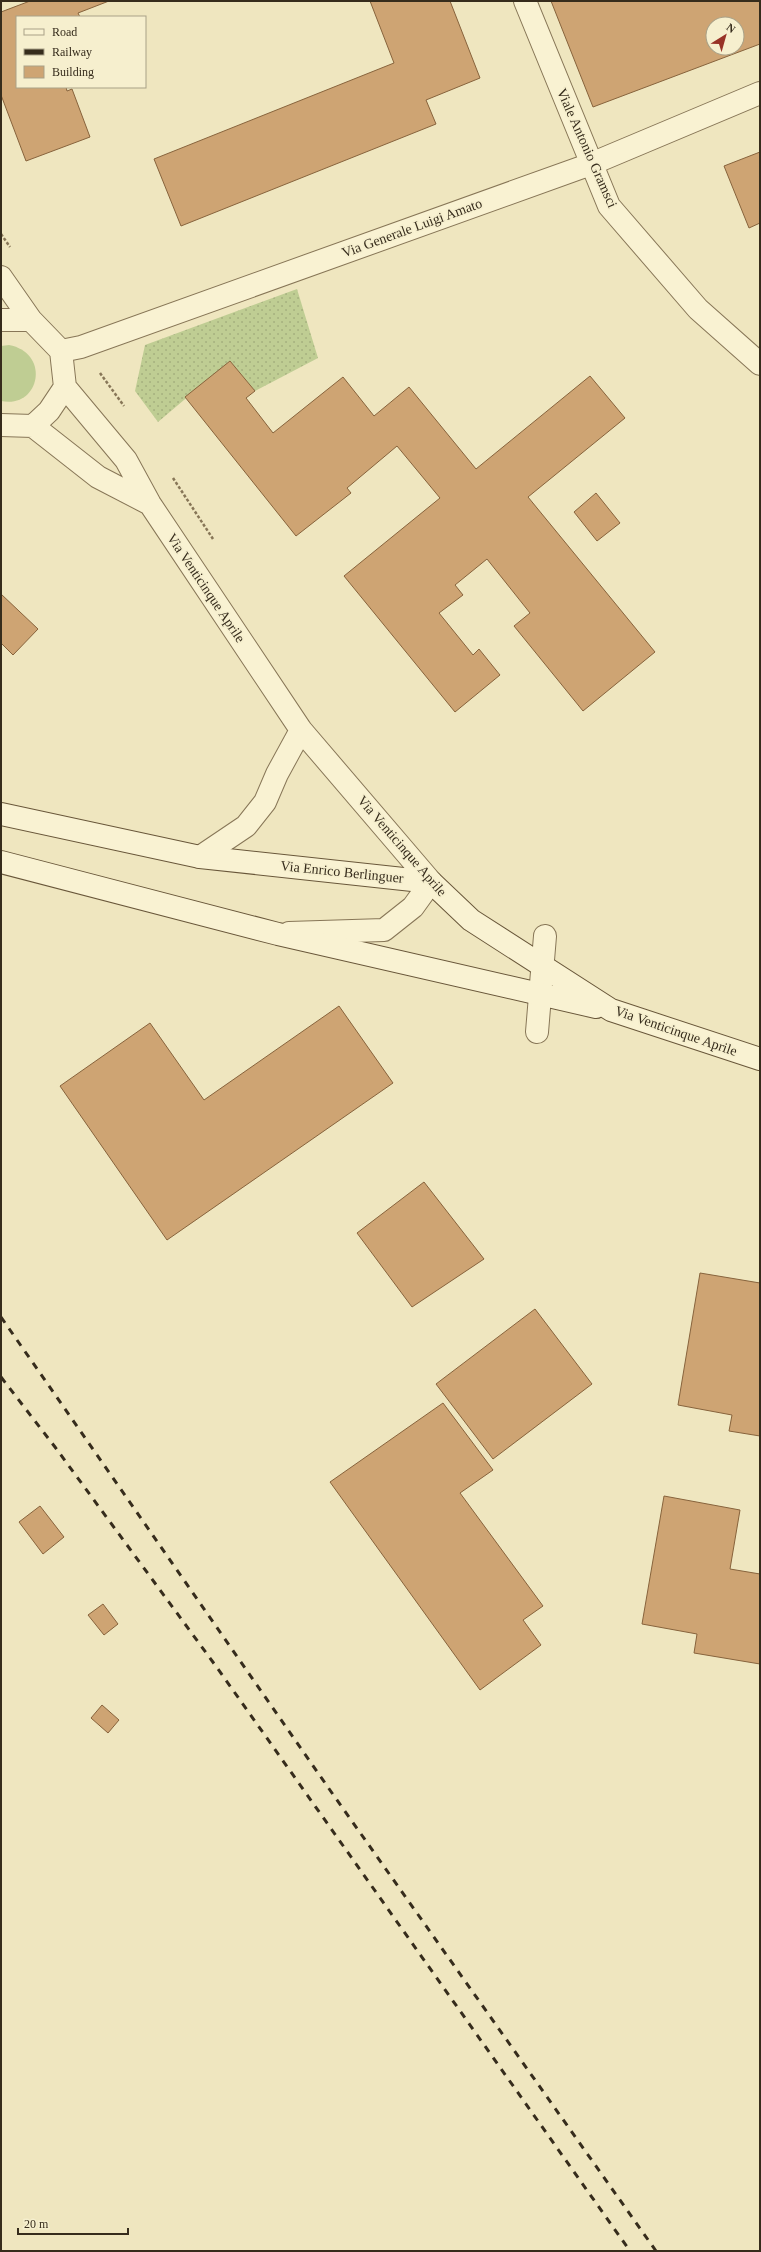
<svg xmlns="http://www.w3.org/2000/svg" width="761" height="2252" font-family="Georgia,serif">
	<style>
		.grass { fill: #bfcd93 }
		.garden { fill: url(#garden-dots) }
		.building { fill: #cea473; stroke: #87633c; fill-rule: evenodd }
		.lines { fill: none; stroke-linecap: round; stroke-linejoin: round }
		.pedestrian-casing { stroke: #877657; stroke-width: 24 }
		.minor-casing { stroke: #877657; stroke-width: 24 }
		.tertiary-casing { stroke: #877657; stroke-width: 24 }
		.secondary-casing { stroke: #69573a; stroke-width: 24 }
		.path { stroke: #877657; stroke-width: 2.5; stroke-dasharray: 3 2; stroke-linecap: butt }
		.pedestrian { stroke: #f9f2d2; stroke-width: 22 }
		.minor { stroke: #f9f2d2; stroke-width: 22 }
		.tertiary { stroke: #f9f2d2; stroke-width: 22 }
		.secondary { stroke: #f9f2d2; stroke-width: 22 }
		.rail { stroke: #362c1c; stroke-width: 3; stroke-dasharray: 7 7; stroke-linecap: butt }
		.labels { text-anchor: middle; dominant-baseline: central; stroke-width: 3.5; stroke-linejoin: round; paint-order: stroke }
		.street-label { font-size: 14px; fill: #362c1c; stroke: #f6efce }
	</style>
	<defs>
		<pattern id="garden-dots" width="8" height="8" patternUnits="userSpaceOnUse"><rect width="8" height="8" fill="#bfcd93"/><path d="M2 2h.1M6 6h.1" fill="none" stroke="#a5b07e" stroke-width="1.8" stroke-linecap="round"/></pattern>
	</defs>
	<rect width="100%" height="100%" fill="#efe6bf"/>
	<path class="grass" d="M9,345C51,353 40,409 1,401V346Z"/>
	<path class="garden" d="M297,289L318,358L255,391L230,361L158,422L135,391L145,345Z"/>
	<path class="building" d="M30,1H109L78,13L80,17H17V87H66L67,91L72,89L90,137L26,161L1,95V12Z
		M370,1H450L480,78L426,100L436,124L181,226L154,159L394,63Z
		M551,1H760V44L593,107ZM713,24H737V48H713Z
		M760,152V223L749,228L724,166Z
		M230,361L255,391L246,398L273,433L343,377L374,416L409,387L476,469L590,376L625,418L528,497L655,652L583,711L514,626L530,613L487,559L455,585L463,595L439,613L473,655L479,649L500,675L455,712L344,576L440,498L397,446L347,488L351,493L296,536L185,397Z
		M596,493L620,523L597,541L574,512Z
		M1,594L38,629L13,655L1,643Z
		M339,1006L393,1083L167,1240L60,1086L150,1023L204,1100Z
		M424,1182L484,1259L412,1307L357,1233Z
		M700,1273L760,1283V1436L729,1431L732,1415L678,1405Z
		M535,1309L592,1384L493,1459L436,1384Z
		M443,1403L493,1470L460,1493L543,1606L523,1620L541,1645L480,1690L330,1482Z
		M664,1496L740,1510L730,1569L760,1574V1664L694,1653L697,1634L642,1624Z
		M40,1506L64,1537L43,1554L19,1522Z
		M103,1604L118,1624L104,1635L88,1615Z
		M102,1705L119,1720L108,1733L91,1718Z"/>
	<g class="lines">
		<defs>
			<path id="pedestrian" d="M537,1032L545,936"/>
			<path id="minor" d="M525,1L609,206L698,309L760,364
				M61,351L81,347L591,164L760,93"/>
			<path id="tertiary" d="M1,277L31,320
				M1,320H31L61,351L65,387L49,411L33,426L1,425
				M65,387L126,460L150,504L301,730L431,882L413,907L384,930L289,933
				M33,426L98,477L150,504
				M200,857L246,826L265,802L277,774L301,730"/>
			<path id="secondary" d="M1,814L200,857L431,882L471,920L611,1010L760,1059
				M1,862L278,934L596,1007"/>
		</defs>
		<use href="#pedestrian" class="pedestrian-casing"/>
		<use href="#minor" class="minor-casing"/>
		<use href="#tertiary" class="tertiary-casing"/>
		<use href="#secondary" class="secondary-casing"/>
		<path class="path" d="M1,234L10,247
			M100,373L124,406
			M173,478L213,539"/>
		<use href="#pedestrian" class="pedestrian"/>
		<use href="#minor" class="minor"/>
		<use href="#tertiary" class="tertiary"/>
		<use href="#secondary" class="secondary"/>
		<path class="rail" d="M1,1317L332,1793L656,2251
			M1,1377L55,1447L218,1669L630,2251"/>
	</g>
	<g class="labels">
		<g class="street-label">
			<text transform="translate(587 148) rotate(66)">Viale Antonio Gramsci</text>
			<text transform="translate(412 228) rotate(-20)">Via Generale Luigi Amato</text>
			<text transform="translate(206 588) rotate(56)">Via Venticinque Aprile</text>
			<text transform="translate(402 846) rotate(49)">Via Venticinque Aprile</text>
			<text transform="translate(342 872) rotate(6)">Via Enrico Berlinguer</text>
			<text transform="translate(676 1031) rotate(19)">Via Venticinque Aprile</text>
		</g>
	</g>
	<rect width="761" height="2252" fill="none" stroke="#362c1c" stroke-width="4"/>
	<rect x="16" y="16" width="130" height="72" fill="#f6efce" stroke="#a9a187"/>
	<rect x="24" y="29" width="20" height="6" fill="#f9f2d2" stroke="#a9a187"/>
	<text x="52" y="36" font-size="12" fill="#362c1c">Road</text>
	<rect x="24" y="49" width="20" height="6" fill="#362c1c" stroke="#a9a187"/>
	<text x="52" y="56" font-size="12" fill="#362c1c">Railway</text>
	<rect x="24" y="66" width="20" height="12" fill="#cea473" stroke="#a9a187"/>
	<text x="52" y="76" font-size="12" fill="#362c1c">Building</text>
	<g transform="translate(725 36) rotate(37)"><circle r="19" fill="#f6efce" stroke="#a9a187"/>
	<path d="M0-3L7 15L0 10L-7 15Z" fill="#983226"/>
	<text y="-6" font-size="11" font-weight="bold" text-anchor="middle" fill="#362c1c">N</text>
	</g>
	<path d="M18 2228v6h110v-6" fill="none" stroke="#362c1c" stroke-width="2"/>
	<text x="24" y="2228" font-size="12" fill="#362c1c" stroke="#f6efce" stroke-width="3" paint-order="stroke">20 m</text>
</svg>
